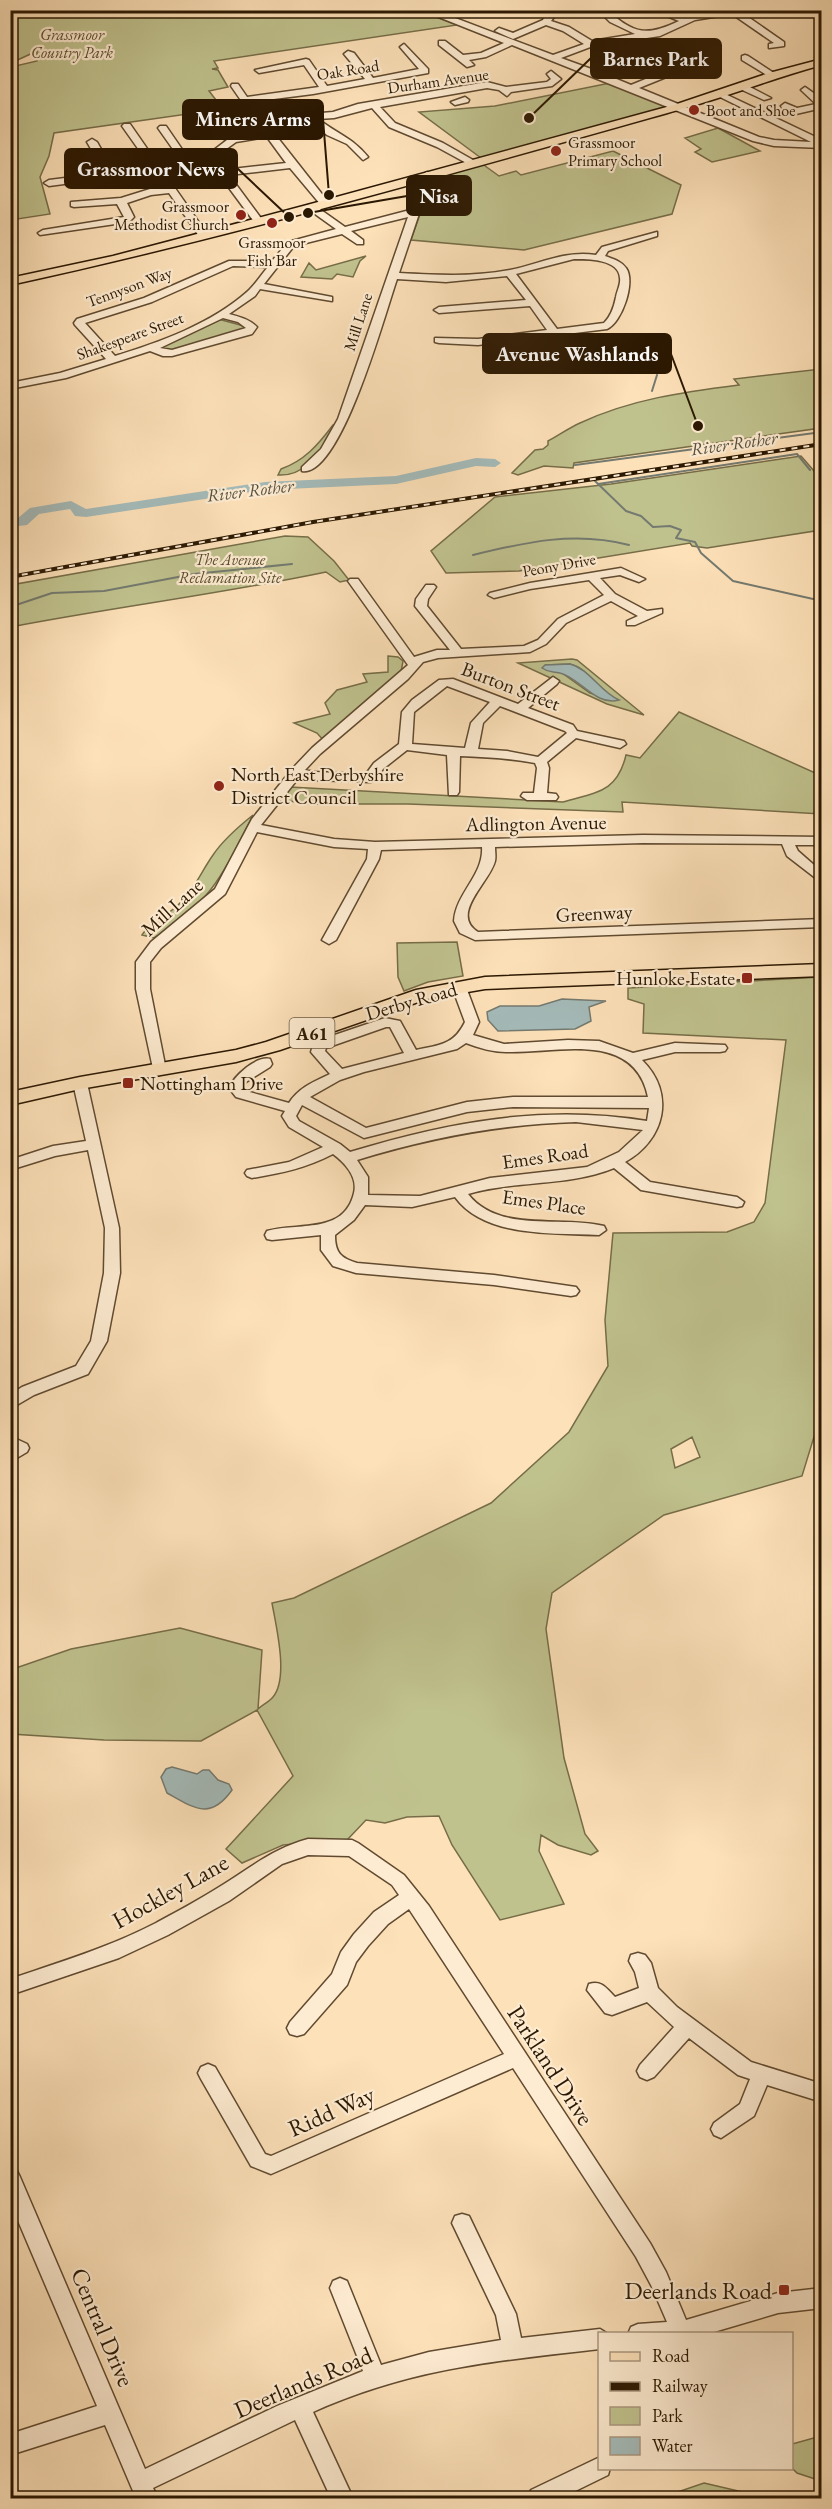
<svg xmlns="http://www.w3.org/2000/svg" width="832" height="2509" font-family="'EB Garamond',serif">
	<style>
		.green { fill: #c0c28e; stroke: #766d48; stroke-width: 1.5; fill-rule: evenodd }
		.water { fill: #a4bbba; stroke: #747a70; stroke-width: 1.5 }
		.lines { fill: none; stroke-linecap: round; stroke-linejoin: round }
		.stream { stroke: #747a70; stroke-width: 2 }
		.river { fill: #a4bbba; fill-rule: evenodd }
		.minor-casing { stroke: #604a30; stroke-width: 3 }
		.major-casing { stroke: #2b1802; stroke-width: 3 }
		.highway-casing { stroke: #2b1802; stroke-width: 3 }
		.minor { fill: #feecd2; fill-rule: evenodd }
		.major { fill: #fde1b9; fill-rule: evenodd }
		.highway { fill: #fde1b9; fill-rule: evenodd }
		.rail-casing { stroke: #2b1802; stroke-width: 4 }
		.rail { stroke: #feecd2; stroke-width: 2; stroke-dasharray: 6; stroke-linecap: butt }
		.poi-dot { fill: #8f2418; stroke: #feecd2; stroke-width: 2 }
		.labels { text-anchor: middle; dominant-baseline: central; stroke-width: 4.5; stroke-linejoin: round; paint-order: stroke }
		.far-park-label { font-size: 16px; font-style: italic; fill: #584b2c; stroke: #feecd2 }
		.far-street-label { font-size: 16px; fill: #2b1802; stroke: #feecd2 }
		.far-poi-label { font-size: 16px; fill: #2b1802; stroke: #feecd2; text-anchor: start }
		.far-water-label { font-size: 18px; font-style: italic; fill: #555142; stroke: #feecd2 }
		.shield { fill: #feecd2; stroke: #6a5840; stroke-width: 1.5 }
		.shield-label { font-size: 18px; font-weight: bold; fill: #2b1802 }
		.street-label { font-size: 20px; fill: #2b1802; stroke: #feecd2 }
		.poi-label { font-size: 20px; fill: #2b1802; stroke: #feecd2; text-anchor: start }
		.near-street-label { font-size: 24px; fill: #2b1802; stroke: #feecd2 }
		.near-poi-label { font-size: 24px; fill: #2b1802; stroke: #feecd2; text-anchor: end }
		.leader { fill: none; stroke: #2b1802; stroke-width: 2 }
		.callout-dot { fill: #2b1802; stroke: #feecd2; stroke-width: 2 }
		.callout { fill: #2b1802; stroke: #2b1802; stroke-width: 2 }
		.callout-label { font-size: 21px; text-anchor: middle; font-weight: bold; fill: #fff }
	</style>
	<rect width="100%" height="100%" fill="#fde1b9"/>
	<filter id="stains"><feTurbulence type="fractalNoise" baseFrequency=".00333" numOctaves="4"/><feColorMatrix values="0 0 0 0 .2 0 0 0 0 .09 0 0 0 0 .02 0 0 0 .5 -.17"/></filter>
	<radialGradient id="worn" r=".72"><stop offset=".6" stop-color="#630" stop-opacity="0"/><stop offset="1" stop-color="#630" stop-opacity=".3"/></radialGradient>
	<path class="green" d="M418,10L457,25L214,61L218,68L212,69L218,70L228,87L209,91L223,109L54,133L49,156L40,177L50,214L11,220V67L37,61V51L11,63V11Z
		M610,83L670,107L481,158L419,112L495,106Z
		M718,128L760,151L712,162L695,152L701,149L685,138Z
		M613,151L681,185L672,214L524,250L411,240L433,177L481,163L499,176L516,171L521,175Z
		M366,256L360,261L353,277L337,274L332,279L301,277L309,263L316,270Z
		M218,319L244,326L246,329L176,350H159L161,345Z
		M821,369V428L574,463L573,468L544,466L518,475L512,473L535,450L543,449L548,445V441C559,435 569,428 580,423C631,399 684,392 739,385L734,379Z
		M333,425L339,426C323,447 308,477 278,475L281,469C304,461 318,445 333,425Z
		M801,456L821,479V530L707,548L692,546L690,543L519,571L446,573L431,551L495,497L611,484Z
		M285,536L308,537L334,561L349,580L340,582L326,572C221,594 115,607 11,627V585Z
		M388,656L398,657L403,661L401,672L324,741L317,733L294,723L330,714L325,703L337,690L367,682L363,674L388,672Z
		M572,659L577,660L644,715L607,704L518,663ZM570,664C590,669 599,692 618,700L590,693L562,673L545,665Z
		M679,712L822,776L821,814L622,802L623,812L408,804H307L278,799L290,787L563,802C596,792 617,793 626,755L640,758Z
		M253,815C223,874 212,902 154,938L142,935C151,920 166,917 178,905C193,892 201,872 213,855C223,840 238,827 253,815Z
		M457,942L463,976L428,982L404,991L398,977L397,943Z
		M821,977V1414L802,1476L664,1515L552,1593L546,1629L564,1758L585,1834L598,1851L591,1855L558,1845L541,1835L539,1851L564,1904L500,1920L452,1845L439,1816L407,1817L385,1823L366,1820L347,1840L283,1845L242,1863L226,1849L293,1776L257,1710L201,1741L104,1740L11,1734L10,1670L71,1649L180,1628L262,1650L258,1709C262,1705 269,1702 273,1697C289,1678 276,1626 272,1603L294,1598L491,1503L569,1432L608,1366L605,1320L613,1233L727,1232L754,1222L765,1203L786,1040L643,1033L644,1004L628,999V988ZM692,1437L700,1457L675,1468L671,1449Z
		M821,2436L822,2481H821L797,2473L792,2468V2444Z
		M704,2483L751,2494L760,2498H660Z"/>
	<path class="water" d="M570,664C590,669 600,692 619,700C596,707 579,677 560,673C552,671 549,673 542,668L545,665Z
		M562,999L606,1001L589,1007L591,1021L575,1029L498,1031L488,1020L487,1012L500,1006H539Z
		M172,1767L197,1774L203,1770H209L218,1780L229,1784L232,1790C210,1821 194,1808 167,1793L161,1777L166,1769Z"/>
	<g class="lines">
		<path class="stream" d="M652,391L657,375
			M575,465L822,432
			M594,480L626,511L641,516L653,527L670,526L681,530L676,538L695,542L701,553L733,581L822,601
			M598,484L797,454L810,470
			M473,555C526,542 575,531 629,545
			M10,607L52,593L104,591L194,574L292,564"/>
		<path class="river" d="M476,458L495,459L501,463L495,467L476,466L396,484L265,490L86,517L75,516L70,509L39,514L27,525L10,527V519L18,518L30,508L71,501L86,509L265,482L396,476Z"/>
		<defs>
			<path id="minor" d="M421,10H434L553,55L584,44L563,31L546,25L513,39L495,31L499,28L513,33L543,20L548,10H556L557,13L551,21L569,27L592,41L635,34L610,22L598,10H607C635,35 647,36 679,21L652,10H665L686,18L722,10H738L784,42V46L769,48V44L774,43L732,14L695,20L660,36L593,46L561,58L594,70L649,57V61L602,73L631,85L680,65L687,56L681,45L688,43L695,56L686,69L639,88L759,137L774,140L811,142L714,94L721,92L822,140V148L774,146L753,141L512,45L486,57L469,60L474,65L467,67L439,45V41H445L463,55L481,53L504,43Z
				M404,44L428,69V73L313,94L251,102L263,118L333,112L358,104L487,82L506,87L547,82L551,79L547,74L551,71L561,79L552,86L511,92L507,96L499,90L487,88L380,107L395,123L443,143L473,160L475,162L470,165L437,147L389,127L372,108L334,118L318,119C336,133 353,138 368,157L363,160L347,144L327,135L308,120L266,123L329,203L321,205L290,168L229,175L263,221L255,223L218,173L223,170L286,163L267,137L236,142L218,155L210,153L227,140L213,134L205,121L206,119H212C228,142 240,133 263,132L231,86L232,84H238L247,97L319,87L304,65L259,73L255,70L306,59L309,60L327,86L365,79L344,54L348,51L354,53L373,78L419,69L400,47Z
				M745,55L748,56L777,75L770,77L742,60V56Z
				M738,84H744L771,98L764,100L738,88Z
				M805,87L822,99V108L796,114L782,108L781,106L785,103L797,108L816,104L801,90Z
				M465,97L469,100L468,102L455,105L451,102Z
				M124,124H130L164,173L187,170L191,166L182,162L158,128L160,126H166L188,158L202,165L193,174L168,178L207,234L205,236H199L169,193L151,195L127,203L134,217L129,222L40,235L38,233L43,230L124,217L117,204L74,207L71,206V202L121,198L150,189L165,188L154,172L49,186L44,183L49,180L105,173L87,142L92,139L97,142L114,172L151,167L122,126Z
				M427,172L432,175L399,273C436,275 474,277 510,270C540,264 565,250 596,255L602,247L657,232V236L608,251L605,256C613,259 621,261 626,268C636,281 622,323 607,329L478,345L439,343L435,342V338L478,339L547,330L530,306L439,313L434,310L439,307L526,300L507,276L446,282L397,279C386,310 341,478 302,471V467L321,449L338,419L408,217L351,231L363,240V244H357L342,234L294,246L264,284L332,297V301L260,289L255,296L229,314C240,317 249,319 257,327L252,334L172,356H163L150,351L66,378L10,389V383L60,373L106,359L75,325L74,323L77,319L144,298L229,261H272L288,242L336,229L308,209V205H314L345,227L410,210L422,175ZM574,259C588,259 619,259 620,278C621,284 617,291 616,297C614,307 611,316 604,323L557,329L516,274ZM233,266L268,267C261,275 255,285 247,292C211,324 160,342 115,356L85,323L152,302ZM223,318L238,322L246,328L172,350L160,348Z
				M621,568L645,579L639,582L620,575L600,578L615,594L647,611L662,609V613L635,625H627V621L638,616L611,601L566,623L546,644L530,652L438,658L423,662L408,679L320,754L305,770L315,772L366,774L374,763L399,744L402,712L412,700L439,680L453,679L518,704L553,677L559,681L557,684L528,708L573,725L577,731L624,741L626,744L620,748L576,738L547,762L549,768L547,793L556,794L558,797L556,800H527L521,796L523,793H534L537,768L535,763C510,758 485,757 460,756L459,792L457,795H449L447,755L407,750L383,769L374,781L370,782L314,780L300,776L261,825L334,839L375,842L643,835L822,837V845H795L798,851L822,872V883L787,856L782,844L643,843L495,847C495,851 496,857 495,861C490,882 449,914 478,932L822,919V927L475,940L460,933L454,921C456,893 484,875 482,847L381,850L379,859L336,940L329,944L322,940L367,859L368,849L334,847L257,832L225,894L161,948L150,962V989L166,1070L159,1075L154,1073L136,989V962L151,942L215,889L252,819L293,768L312,748L408,665L348,581L350,579H358L414,657L437,650H450L415,606L416,599L426,585H434L436,587L428,599L427,606L461,649L524,646L538,640L558,619L604,595L589,580L530,589L494,598L488,595L490,593L530,583ZM447,686L490,702L471,723L465,748L412,744L414,712ZM500,706L565,731L567,733L538,757L507,751L478,749L483,723Z
				M459,983L466,987L479,1022L473,1035L504,1044L568,1040L599,1041L633,1053L675,1043L725,1045L727,1048L725,1051L720,1052H675L642,1060C676,1093 665,1140 625,1162L650,1182L737,1197L744,1202L742,1206L737,1207L641,1190L614,1168C567,1187 516,1180 468,1194C499,1234 563,1215 604,1226L606,1230L599,1235C554,1233 485,1238 455,1197L412,1207L365,1205L354,1220L335,1235C335,1253 341,1258 357,1263L494,1275L576,1287L579,1291L576,1295L571,1296L494,1285L356,1273L333,1266L321,1250V1235L272,1240L267,1239L265,1235L267,1231C298,1222 344,1235 354,1193C358,1177 345,1163 333,1154C306,1168 282,1173 252,1178L247,1176L245,1173L247,1170L289,1162L323,1147L289,1127L282,1116L285,1111L236,1097L229,1088C234,1076 257,1055 270,1059L272,1064L270,1067L246,1082L243,1087L246,1091L289,1103C298,1088 315,1081 330,1074L311,1052L314,1042L385,1018L400,1021L416,1050C439,1045 454,1045 465,1022L452,987ZM386,1027H390L404,1053L342,1069L325,1051L326,1048ZM466,1043C479,1048 493,1052 506,1052C555,1054 634,1029 648,1097H513L467,1102L366,1128L310,1097L340,1080L364,1072L457,1049ZM302,1105L364,1138L467,1112L513,1107L649,1108L647,1121C545,1104 448,1122 350,1152L340,1144L299,1121L296,1116ZM576,1122L643,1130L619,1152L587,1167L490,1178L420,1196L368,1195V1177L357,1160C429,1138 500,1124 576,1122Z
				M80,1078L87,1083L119,1228L120,1273L107,1341L88,1374L34,1395L10,1409V1395L22,1387L76,1366L91,1341L104,1273L105,1228L88,1150L55,1156L10,1170V1160L53,1146L86,1141L73,1083Z
				M10,1436L27,1444L29,1448L27,1452L10,1462Z
				M308,1839L352,1840L358,1843L404,1875L429,1906L650,2243L666,2272L686,2320L778,2293L822,2288V2308L778,2313L707,2334H628L631,2327L638,2324L667,2322L651,2285L636,2257L513,2068L271,2174L251,2166L201,2079L198,2073L201,2067L208,2064L215,2067L265,2154L271,2156L504,2054L409,1909L388,1924L368,1946L356,1962L347,1985L304,2034L297,2036L290,2034L287,2028L290,2022L332,1974L341,1952L354,1934L374,1912L399,1895L392,1885L349,1856L308,1855L282,1864L229,1901L168,1935L119,1958L10,1995V1979C60,1962 110,1947 156,1923C176,1912 197,1901 216,1889C248,1870 271,1849 308,1839Z
				M638,1953L645,1955L651,1963L658,1988L677,2007L751,2062L822,2084V2102L767,2085L754,2116L721,2138L714,2135L711,2129L714,2123L740,2104L750,2079L738,2075L689,2038L654,2077L647,2080L640,2077L637,2071L640,2065L674,2027L647,2002L612,2015L605,2013L587,1990L589,1984C602,1980 607,1989 615,1997L639,1988L635,1972L629,1961L631,1955Z
				M10,2168L17,2171L20,2177L145,2469L277,2406L363,2371L330,2288L333,2281L340,2278L347,2281L381,2365L429,2352L501,2340L496,2315L452,2223L455,2216L462,2214L469,2216L516,2314L521,2338L600,2329L608,2334H600V2349C495,2361 411,2368 313,2412L353,2498H331L295,2420L153,2488L158,2498H136L105,2425L10,2455V2434L97,2406L10,2202Z
				M600,2457V2468H610L608,2475L561,2498H528L531,2490Z"/>
			<path id="major" d="M822,59V65C773,78 727,97 678,110C457,172 235,236 10,285V278L113,256L307,205L674,105L769,73Z"/>
			<path id="highway" d="M822,964V976L485,989L427,999L280,1050L236,1062L80,1089L10,1105V1092L80,1077L236,1050L266,1042L416,990L485,977Z"/>
		</defs>
		<use href="#minor" class="minor-casing"/>
		<use href="#major" class="major-casing"/>
		<use href="#highway" class="highway-casing"/>
		<use href="#minor" class="minor"/>
		<use href="#major" class="major"/>
		<use href="#highway" class="highway"/>
		<defs>
			<path id="rail" d="M10,577L313,522L822,444"/>
		</defs>
		<use href="#rail" class="rail-casing"/>
		<use href="#rail" class="rail"/>
	</g>
	<g class="poi-dot">
		<circle cx="694" cy="110" r="6"/>
		<circle cx="556" cy="151" r="6"/>
		<circle cx="241" cy="215" r="6"/>
		<circle cx="272" cy="223" r="6"/>
		<circle cx="219" cy="786" r="6"/>
		<rect x="741" y="972" width="12" height="12" rx="3"/>
		<rect x="122" y="1077" width="12" height="12" rx="3"/>
		<rect x="778" y="2284" width="12" height="12" rx="3"/>
	</g>
	<g class="labels">
		<g class="far-park-label">
			<text x="72" y="34">Grassmoor<tspan x="72" dy="18">Country Park</tspan></text>
			<text x="230" y="559">The Avenue<tspan x="230" dy="18">Reclamation Site</tspan></text>
		</g>
		<g class="far-street-label">
			<text transform="translate(348 70) rotate(-9)">Oak Road</text>
			<text transform="translate(438 81) rotate(-8)">Durham Avenue</text>
			<text transform="translate(129 287) rotate(-20)">Tennyson Way</text>
			<text transform="translate(358 322) rotate(-72)">Mill Lane</text>
			<text transform="translate(130 336) rotate(-20)">Shakespeare Street</text>
			<text transform="translate(559 565) rotate(-10)">Peony Drive</text>
		</g>
		<g class="far-poi-label">
			<text x="706" y="110">Boot and Shoe</text>
			<text x="568" y="142">Grassmoor<tspan x="568" dy="18">Primary School</tspan></text>
			<text x="229" y="206" text-anchor="end">Grassmoor<tspan x="229" dy="18">Methodist Church</tspan></text>
			<text x="272" y="242" text-anchor="middle">Grassmoor<tspan x="272" dy="18">Fish Bar</tspan></text>
		</g>
		<g class="far-water-label">
			<text transform="translate(734 443) rotate(-8)">River Rother</text>
			<text transform="translate(250 490) rotate(-7)">River Rother</text>
		</g>
		<rect class="shield" x="289.5" y="1018" width="45" height="30" rx="4.5"/>
		<g class="shield-label">
			<text x="312" y="1033">A61</text>
		</g>
		<g class="street-label">
			<text transform="translate(511 686) rotate(21)">Burton Street</text>
			<text transform="translate(536 823) rotate(-1)">Adlington Avenue</text>
			<text transform="translate(172 907) rotate(-42)">Mill Lane</text>
			<text transform="translate(594 913) rotate(-3)">Greenway</text>
			<text transform="translate(411 1001) rotate(-16)">Derby Road</text>
			<text transform="translate(545 1156) rotate(-8)">Emes Road</text>
			<text transform="translate(544 1202) rotate(8)">Emes Place</text>
		</g>
		<g class="poi-label">
			<text x="231" y="774">North East Derbyshire<tspan x="231" dy="23">District Council</tspan></text>
			<text x="735" y="978" text-anchor="end">Hunloke Estate</text>
			<text x="140" y="1083">Nottingham Drive</text>
		</g>
		<g class="near-street-label">
			<text transform="translate(170 1891) rotate(-29)">Hockley Lane</text>
			<text transform="translate(551 2065) rotate(57)">Parkland Drive</text>
			<text transform="translate(331 2111) rotate(-24)">Ridd Way</text>
			<text transform="translate(103 2327) rotate(67)">Central Drive</text>
			<text transform="translate(303 2382) rotate(-23)">Deerlands Road</text>
		</g>
		<g class="near-poi-label">
			<text x="772" y="2290">Deerlands Road</text>
		</g>
	</g>
	<path class="leader" d="M529 118L591 58M329 195L323 119M289 217L237 168M308 213L407 196M698 426L671 354"/>
	<g class="callout-dot">
		<circle cx="529" cy="118" r="6"/>
		<circle cx="329" cy="195" r="6"/>
		<circle cx="289" cy="217" r="6"/>
		<circle cx="308" cy="213" r="6"/>
		<circle cx="698" cy="426" r="6"/>
	</g>
	<g class="callout">
		<rect x="591" y="39" width="130" height="39" rx="6"/>
		<rect x="183" y="100" width="140" height="39" rx="6"/>
		<rect x="65" y="149" width="172" height="39" rx="6"/>
		<rect x="407" y="176" width="64" height="39" rx="6"/>
		<rect x="483" y="334" width="188" height="39" rx="6"/>
	</g>
	<g class="callout-label">
		<text x="656" y="66">Barnes Park</text>
		<text x="253" y="126">Miners Arms</text>
		<text x="151" y="176">Grassmoor News</text>
		<text x="439" y="203">Nisa</text>
		<text x="577" y="361">Avenue Washlands</text>
	</g>
	<rect width="832" height="2509" fill="none" stroke="#fde1b9" stroke-width="36"/>
	<rect x="12" y="12" width="808" height="2485" fill="none" stroke="#2b1802" stroke-width="3"/>
	<rect x="18" y="18" width="796" height="2473" fill="none" stroke="#2b1802" stroke-width="1.5"/>
	<rect x="598" y="2332" width="195" height="138" fill="#feecd2" stroke="#aa977f" stroke-width="1.5"/>
	<rect x="610" y="2352" width="30" height="9" fill="#fde1b9" stroke="#aa977f" stroke-width="1.5"/>
	<text x="652" y="2362" font-size="18" fill="#2b1802">Road</text>
	<rect x="610" y="2382" width="30" height="9" fill="#2b1802" stroke="#aa977f" stroke-width="1.5"/>
	<text x="652" y="2392" font-size="18" fill="#2b1802">Railway</text>
	<rect x="610" y="2407" width="30" height="18" fill="#c0c28e" stroke="#aa977f" stroke-width="1.5"/>
	<text x="652" y="2422" font-size="18" fill="#2b1802">Park</text>
	<rect x="610" y="2437" width="30" height="18" fill="#a4bbba" stroke="#aa977f" stroke-width="1.5"/>
	<text x="652" y="2452" font-size="18" fill="#2b1802">Water</text>
	<rect width="100%" height="100%" filter="url(#stains)"/>
	<rect width="100%" height="100%" fill="url(#worn)"/>
</svg>
